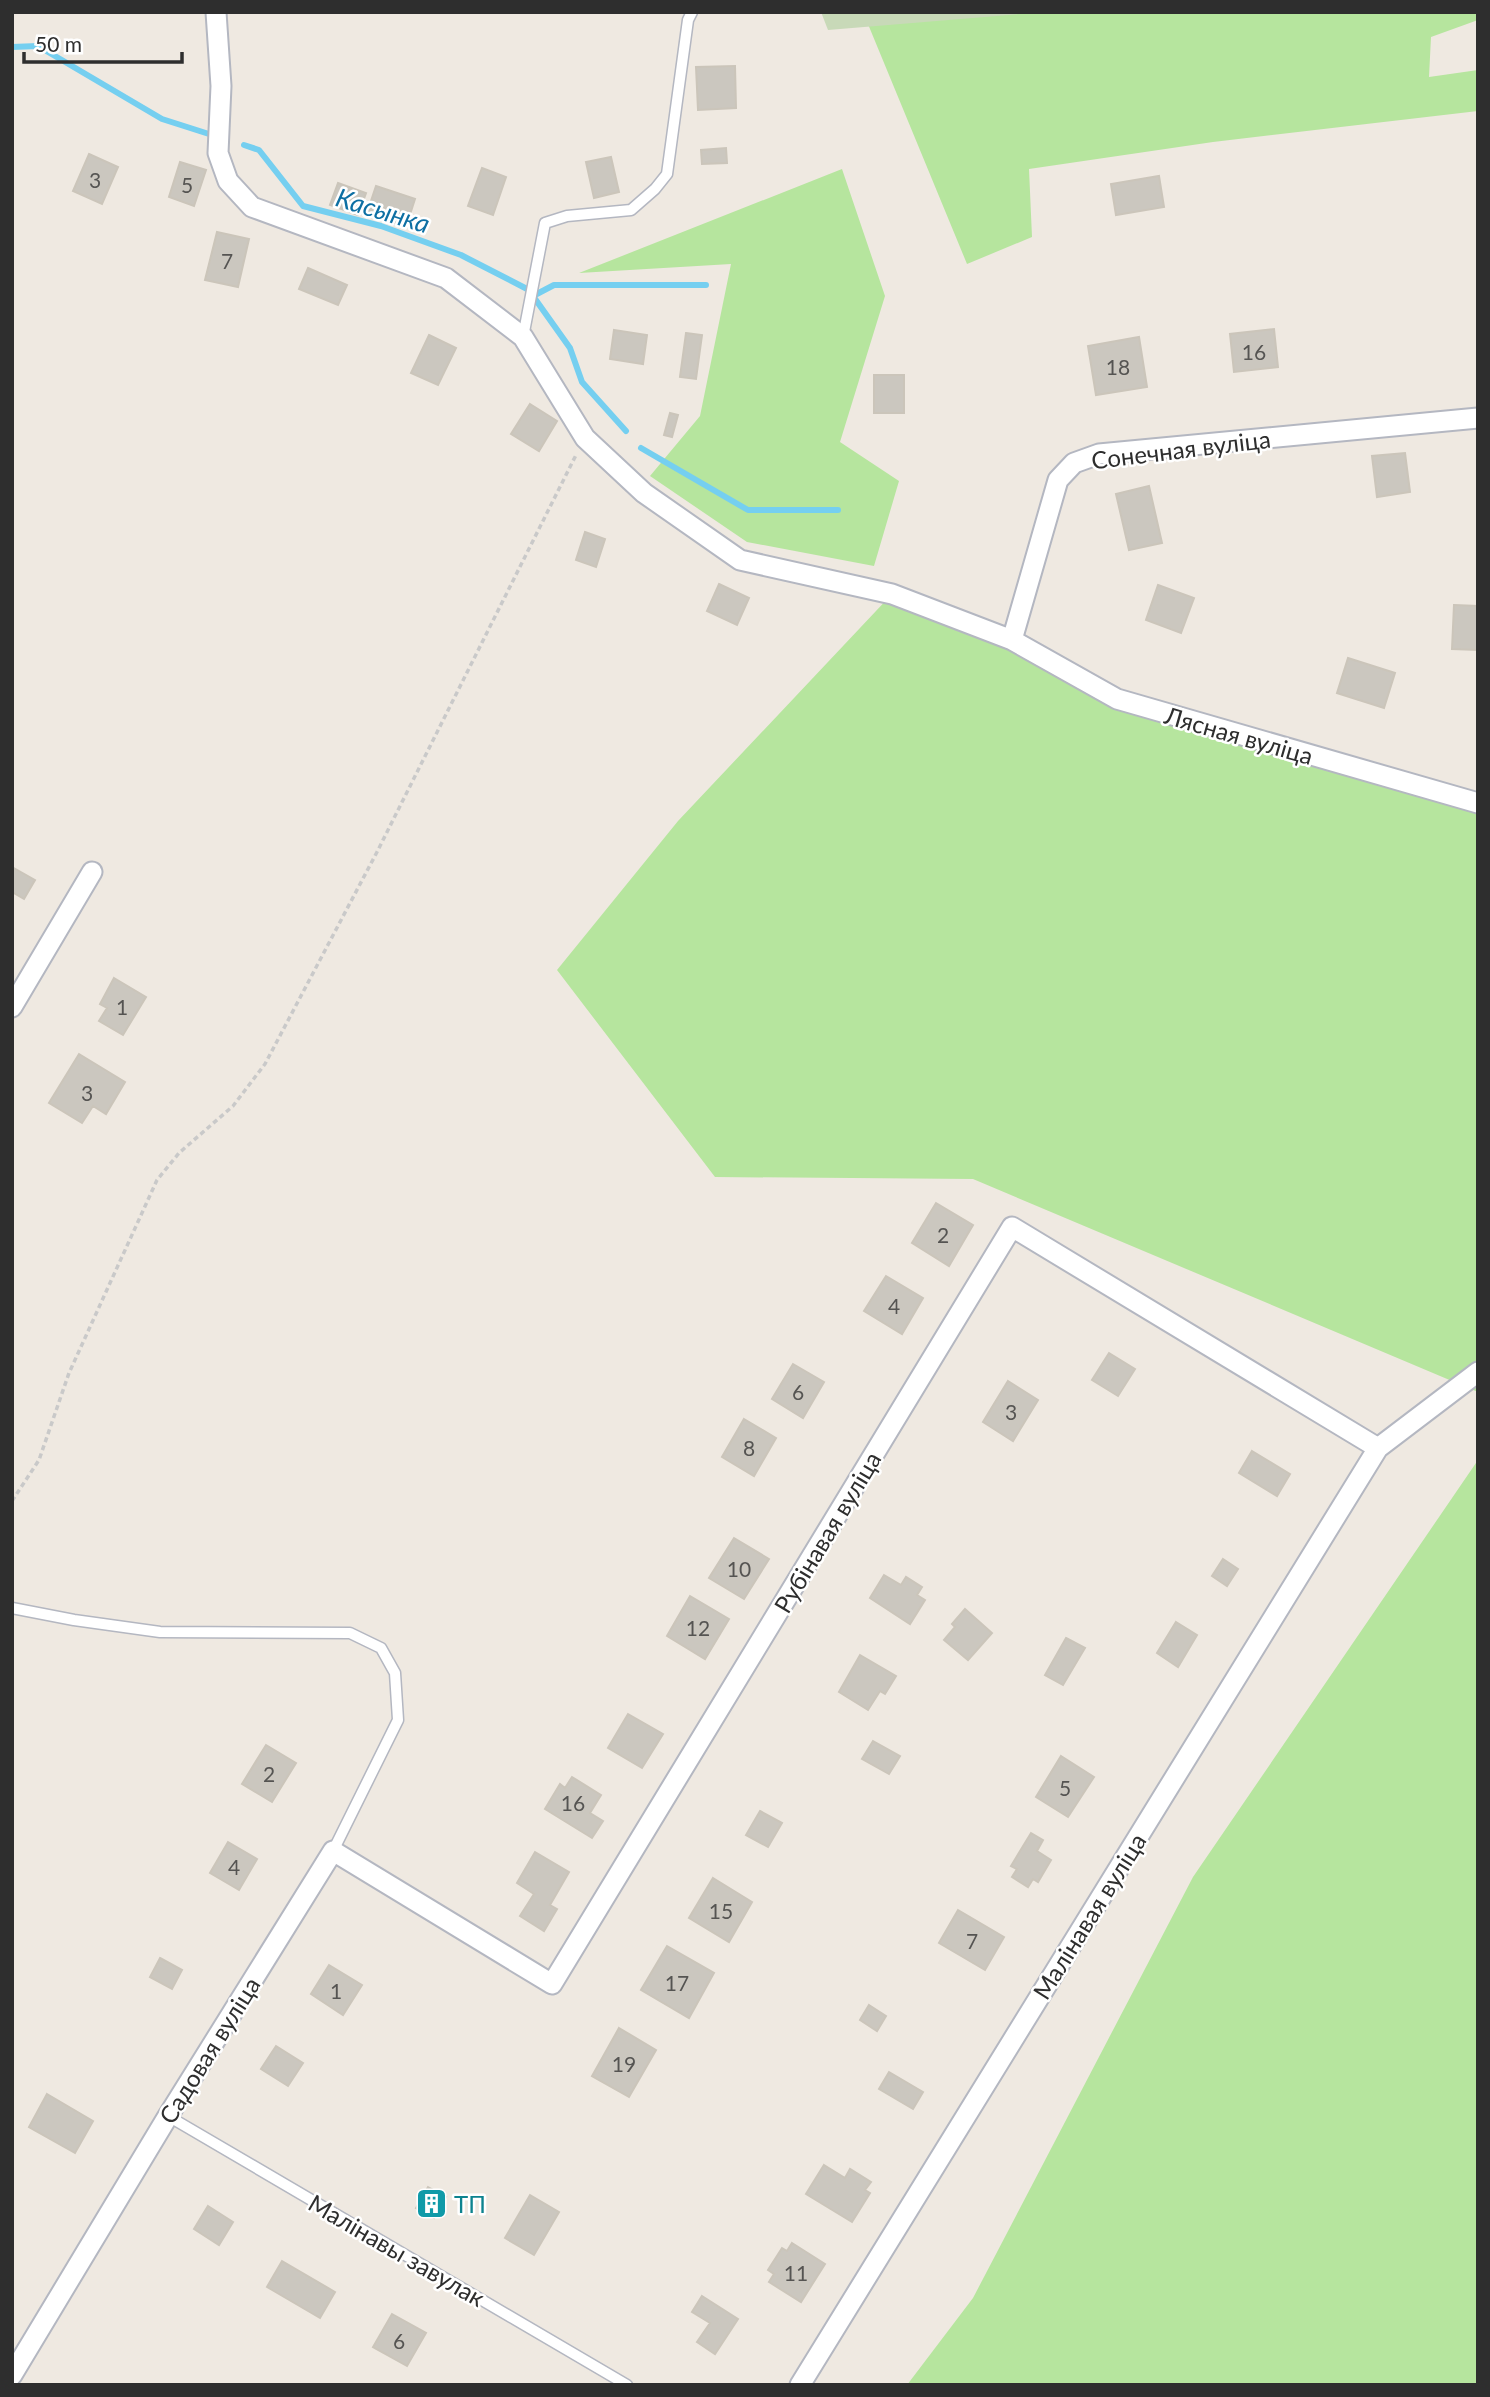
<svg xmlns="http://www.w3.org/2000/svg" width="1490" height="2397" font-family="Lato,sans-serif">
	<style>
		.green { fill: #b6e59e }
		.cemetery { fill: #c8d9b8 }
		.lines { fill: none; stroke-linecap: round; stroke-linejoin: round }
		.stream { stroke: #75cff0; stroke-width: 6 }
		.building { fill: #cbc7bf; stroke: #cbc5ba; stroke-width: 2 }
		.lane-casing { stroke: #b4b7c1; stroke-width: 13 }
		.street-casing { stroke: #b4b7c1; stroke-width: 23 }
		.path { stroke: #c9c9c9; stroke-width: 3.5; stroke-dasharray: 5 3.5; stroke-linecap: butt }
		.lane { stroke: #fff; stroke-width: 10 }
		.street { stroke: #fff; stroke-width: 19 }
		.labels { text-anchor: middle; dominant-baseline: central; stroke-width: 5; stroke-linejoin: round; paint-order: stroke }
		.number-label { font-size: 21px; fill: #555452 }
		.street-label { font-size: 24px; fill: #2e2e2e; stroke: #fff }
		.culture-label { font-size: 24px; fill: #0d838f; stroke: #fff; text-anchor: start }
		.water-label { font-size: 26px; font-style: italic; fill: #0d6fa3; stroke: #fff }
	</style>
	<rect width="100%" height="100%" fill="#efe9e1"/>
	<path class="green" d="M863,12H1478V20L1431,37L1429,77L1478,70V111L1213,142L1029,169L1032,237L967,264Z
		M842,169L885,296L840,442L899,481L874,566L747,542L650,476L700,416L731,264L579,273Z
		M892,594L1117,699L1478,803V1392L973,1179L715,1177L557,970L678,821Z
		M1478,1460V2385H907L973,2298L1193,1877Z"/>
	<path class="cemetery" d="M821,12H1044L828,30Z"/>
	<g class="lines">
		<path class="stream" d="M12,47L38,46L162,119L209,134
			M244,145L259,150L303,206L381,226L461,255L529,290
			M626,431L582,382L570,348L533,296L554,285H706
			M641,448L748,510H838"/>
	</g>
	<path class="building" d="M735,66L736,108L698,110L696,67Z
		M726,148L727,163L702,164L701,150Z
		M89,154L118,167L102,204L73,191Z
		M611,157L619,192L594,198L586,162Z
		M180,162L206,170L194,206L169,197Z
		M482,168L506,177L493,215L468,206Z
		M1159,176L1164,207L1116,215L1111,184Z
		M338,183L366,193L358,215L330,205Z
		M376,186L415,199L406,227L367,213Z
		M217,232L249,239L238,287L205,280Z
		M308,268L347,285L338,305L299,289Z
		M1274,329L1278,367L1234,372L1230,334Z
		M614,330L647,335L643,364L610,359Z
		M686,333L702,335L696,379L680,377Z
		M429,335L456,348L438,385L411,373Z
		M1139,337L1147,387L1096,395L1088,346Z
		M874,375H904V413H874Z
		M530,404L557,421L539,451L511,434Z
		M670,413L678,415L672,437L664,435Z
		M1405,453L1410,492L1377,497L1372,456Z
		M1149,486L1162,543L1129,550L1116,494Z
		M585,532L605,539L596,567L576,560Z
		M719,584L749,598L737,625L707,611Z
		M1158,585L1194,598L1181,633L1146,620Z
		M1454,605L1478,606V650L1452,649Z
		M1348,658L1395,673L1384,708L1337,693Z
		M12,867L35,880L24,899L12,892Z
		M114,978L146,997L123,1035L99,1021L107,1008L100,1004Z
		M79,1054L125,1082L106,1114L93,1106L82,1123L49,1103Z
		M936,1203L973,1225L949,1266L912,1243Z
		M886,1276L923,1298L902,1334L864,1311Z
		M1109,1353L1135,1369L1118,1396L1092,1380Z
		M793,1364L824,1382L803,1418L772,1399Z
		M1008,1381L1038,1400L1013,1441L983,1422Z
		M744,1419L776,1438L754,1476L722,1457Z
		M1252,1451L1290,1474L1277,1496L1239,1473Z
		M734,1538L769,1559L744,1599L709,1578Z
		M1223,1559L1238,1569L1227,1586L1212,1576Z
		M884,1575L901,1585L906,1577L922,1587L917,1595L925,1600L910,1624L870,1598Z
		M690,1596L729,1619L705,1659L667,1636Z
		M965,1609L992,1633L968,1660L944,1640L955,1627L952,1624Z
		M1176,1622L1197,1635L1178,1667L1157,1653Z
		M1066,1638L1085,1648L1063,1685L1045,1675Z
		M860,1655L896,1676L885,1694L880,1691L868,1710L839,1692Z
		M628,1714L663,1734L642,1768L608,1748Z
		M873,1741L900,1756L889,1774L862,1759Z
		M266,1745L296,1763L272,1802L242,1784Z
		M1061,1756L1094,1777L1068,1817L1036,1797Z
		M572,1777L601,1795L590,1813L603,1821L592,1838L545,1809L560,1784L565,1788Z
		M760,1811L782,1823L768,1847L746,1835Z
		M1031,1833L1043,1840L1037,1851L1051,1860L1038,1882L1033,1879L1028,1887L1012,1877L1017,1869L1011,1866Z
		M228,1842L257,1859L239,1890L210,1873Z
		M535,1852L569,1872L550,1905L557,1909L544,1931L520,1916L534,1894L517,1883Z
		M713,1878L752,1902L729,1942L689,1918Z
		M958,1910L1004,1937L985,1970L939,1943Z
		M667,1946L714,1973L689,2018L641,1990Z
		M160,1958L182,1970L172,1989L150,1977Z
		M329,1965L362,1985L343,2015L311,1994Z
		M869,2005L886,2016L877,2031L860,2020Z
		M619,2028L656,2050L629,2097L592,2076Z
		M276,2046L303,2063L288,2086L261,2069Z
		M889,2072L923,2092L913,2109L879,2089Z
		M47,2094L93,2121L75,2153L29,2127Z
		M824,2165L845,2178L850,2169L871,2182L865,2190L870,2193L852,2222L806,2194Z
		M428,2187L446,2197L434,2218L416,2208Z
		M530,2195L559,2212L534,2255L505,2238Z
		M208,2206L233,2222L219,2245L194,2229Z
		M792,2243L825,2264L801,2302L769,2282L774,2274L768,2270L782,2248L787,2251Z
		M282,2261L335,2292L320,2318L267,2287Z
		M702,2296L738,2319L715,2354L697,2342L710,2323L692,2312Z
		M392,2314L426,2333L407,2366L373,2347Z"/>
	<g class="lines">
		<defs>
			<path id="lane" d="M523,337L545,223L567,216L631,210L655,189L667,174L688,20L692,12
				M12,1608L74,1620L160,1632L350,1633L381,1648L395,1673L398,1720L333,1851
				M168,2116L627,2385"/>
			<path id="street" d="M216,12L221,86L218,153L228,181L252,207L446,278L523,337L585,438L644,493L740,560L892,594L1012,640L1117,699L1478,803
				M1012,640L1058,480L1074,463L1099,454L1478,418
				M12,1007L92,872
				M12,2375L168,2116L333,1851L552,1984L1012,1227L1378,1448
				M800,2385L1378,1448L1478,1372"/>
		</defs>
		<use href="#lane" class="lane-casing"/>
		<use href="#street" class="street-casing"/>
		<path class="path" d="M12,1501L39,1460L69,1373L157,1180L179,1153L233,1106L265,1064L377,852L576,455"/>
		<use href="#lane" class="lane"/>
		<use href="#street" class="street"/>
	</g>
	<defs>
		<symbol id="building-square" viewBox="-11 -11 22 22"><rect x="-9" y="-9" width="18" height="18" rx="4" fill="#0f9aa8" stroke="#fff"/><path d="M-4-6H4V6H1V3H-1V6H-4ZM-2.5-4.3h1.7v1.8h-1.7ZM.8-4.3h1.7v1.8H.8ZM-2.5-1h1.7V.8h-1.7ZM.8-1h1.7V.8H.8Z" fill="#fff"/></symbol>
	</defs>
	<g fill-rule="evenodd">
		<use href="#building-square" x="414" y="2186" width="35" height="35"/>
	</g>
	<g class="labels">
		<g class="number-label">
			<text x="95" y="179">3</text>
			<text x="187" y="184">5</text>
			<text x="227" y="260">7</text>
			<text x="1254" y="351">16</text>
			<text x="1118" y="366">18</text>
			<text x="122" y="1006">1</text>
			<text x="87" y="1092">3</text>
			<text x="943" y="1234">2</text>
			<text x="894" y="1305">4</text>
			<text x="798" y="1391">6</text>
			<text x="1011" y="1411">3</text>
			<text x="749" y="1447">8</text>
			<text x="739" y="1568">10</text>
			<text x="698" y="1627">12</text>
			<text x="269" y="1773">2</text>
			<text x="1065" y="1787">5</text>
			<text x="573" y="1802">16</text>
			<text x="234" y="1866">4</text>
			<text x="721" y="1910">15</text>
			<text x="972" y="1940">7</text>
			<text x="677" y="1982">17</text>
			<text x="336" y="1990">1</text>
			<text x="624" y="2063">19</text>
			<text x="796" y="2272">11</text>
			<text x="399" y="2340">6</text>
		</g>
		<g class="street-label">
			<text transform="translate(1181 449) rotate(-7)">Сонечная вуліца</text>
			<text transform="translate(1239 735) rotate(16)">Лясная вуліца</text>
			<text transform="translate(827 1532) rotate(-59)">Рубінавая вуліца</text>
			<text transform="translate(1089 1916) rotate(-58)">Малінавая вуліца</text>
			<text transform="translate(209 2050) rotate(-58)">Садовая вуліца</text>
			<text transform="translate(397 2250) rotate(30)">Малінавы завулак</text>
		</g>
		<g class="culture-label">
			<text x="454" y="2203">ТП</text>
		</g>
		<g class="water-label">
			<text transform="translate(383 210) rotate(17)">Касынка</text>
		</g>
	</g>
	<rect width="1490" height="2397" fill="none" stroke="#2e2e2e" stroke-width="28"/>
	<path d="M24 52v10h158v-10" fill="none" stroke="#2e2e2e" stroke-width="3.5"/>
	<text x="35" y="52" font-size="21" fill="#2e2e2e" stroke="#ffffff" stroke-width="5" paint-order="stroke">50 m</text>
</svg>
